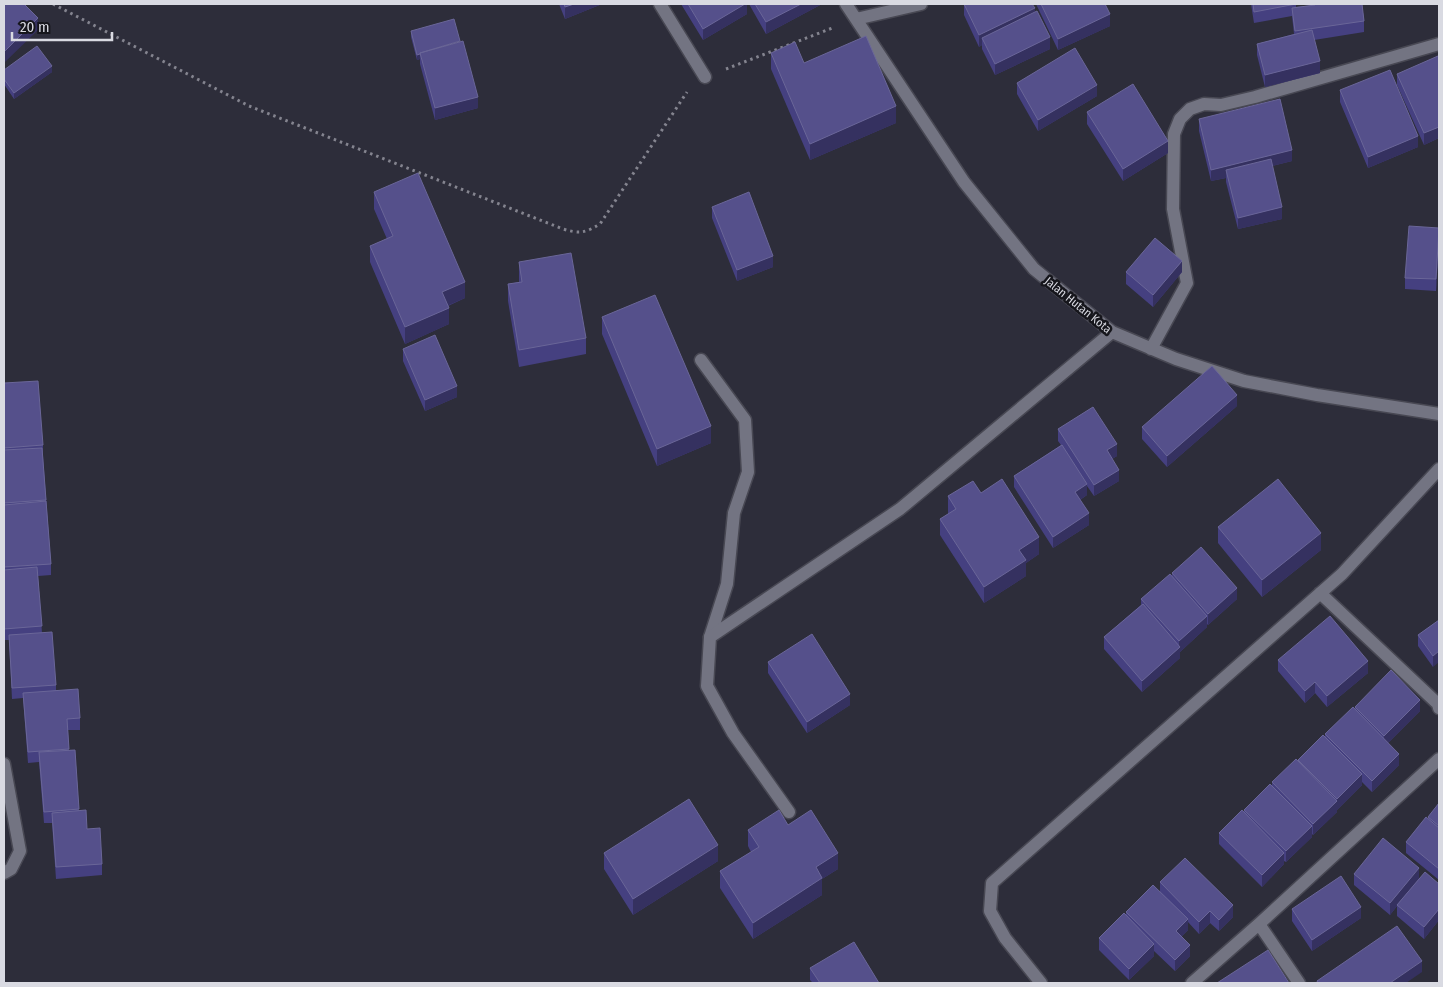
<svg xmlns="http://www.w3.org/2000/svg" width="1443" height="987" font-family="'Fira Sans Condensed',sans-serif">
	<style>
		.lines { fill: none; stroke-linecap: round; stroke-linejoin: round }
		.lane-casing { stroke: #484853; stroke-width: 15 }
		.street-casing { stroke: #484853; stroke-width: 15 }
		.path { stroke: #84848f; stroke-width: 3; stroke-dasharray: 2.5 4; stroke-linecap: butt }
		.lane { stroke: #737482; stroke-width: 12 }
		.street { stroke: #737482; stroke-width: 12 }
		.wall { fill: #454080 }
		.shaded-wall { fill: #353160 }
		.building { fill: #55508b; stroke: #6a6698 }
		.labels { text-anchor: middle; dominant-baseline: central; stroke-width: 5; stroke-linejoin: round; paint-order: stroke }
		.street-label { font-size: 12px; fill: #d9dae2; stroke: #16161c }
	</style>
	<rect width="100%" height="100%" fill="#2d2d3a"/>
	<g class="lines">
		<defs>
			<path id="lane" d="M660,4L705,77
				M701,360L745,420L748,472L734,513L727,584L710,637"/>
			<path id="street" d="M846,4L964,182L1034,269L1112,332L1176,359L1244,381L1317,395L1439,414
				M856,19L921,4
				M1151,349L1187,283L1173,209L1174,134L1180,119L1190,109L1204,104L1221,105L1255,97L1439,44
				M1320,593L1438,704L1439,708
				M4,764L20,851L11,869L4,873
				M789,812L733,733L707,686L710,637L900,509L1112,332
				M1259,924L1299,983
				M1041,983L1005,938L990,911L992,883L1342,574L1439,469
				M1192,983L1259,924L1439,759"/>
		</defs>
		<use href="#lane" class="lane-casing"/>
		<use href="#street" class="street-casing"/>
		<path class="path" d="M53,4L249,106L563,229C580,234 585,233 600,224L687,92
			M726,69L835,27"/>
		<use href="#lane" class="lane"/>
		<use href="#street" class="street"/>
	</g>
	<path class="wall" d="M559,4H602L565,19Z
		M681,4H747V14L703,40Z
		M749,4H822L766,34Z
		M964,4L1035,12L1050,49L995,75L982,49V45L979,47L964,15Z
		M1036,4H1105L1110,26L1058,50Z
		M1251,4H1296V7L1313,5V4H1362L1364,21V32L1314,40L1320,73L1265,87L1257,55V44L1294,34L1292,16L1254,23Z
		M411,31L478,108L435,120L420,64V59L417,60L411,37Z
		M771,53L804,63L896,123L810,160L771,69Z
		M1439,58V138L1424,145L1397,85V74Z
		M4,70L52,72L14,99L4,84Z
		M1017,83L1097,96L1038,131L1017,94Z
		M1340,90L1418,147L1368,168L1340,102Z
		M1087,112L1168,153L1123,181L1087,124Z
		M1199,119L1292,161L1272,166L1282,219L1238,229L1226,182V178L1211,181L1199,131Z
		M374,192L465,298L448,306L449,324L405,344L370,262V246L387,239L374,209Z
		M712,207L773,267L737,281L712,218Z
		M1439,239L1436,291L1405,289V278Z
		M519,262L586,338V354L519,367L508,301V284L519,282Z
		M1126,272H1182L1153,307L1126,284Z
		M602,317L711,443L657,466L602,334Z
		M403,349L457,397L425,411L403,361Z
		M4,383L43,445V456L51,564V575L38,576L42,633L56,685V690L80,718V730H68L69,750H75L79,811L102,864V875L56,879L52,823H44L39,762L28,763L23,698L12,699L9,640H4Z
		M1237,406L1167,467L1142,439V427Z
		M1058,429L1117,456L1112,459L1119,481L1094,496L1087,486V495L1080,500L1089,525L1053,548L1014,487V476L1061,445L1058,441Z
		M981,493L1039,554L1026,563V576L984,603L940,535V519L948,514V496Z
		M1218,527L1321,550L1262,597L1218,543Z
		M1172,573L1237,599L1208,625L1207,624V627L1180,652V658L1142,692L1104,649V637L1141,605V599L1172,576Z
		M1439,620L1433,667L1418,646V635Z
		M1278,660L1368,673L1327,707L1315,693L1305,703L1278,671Z
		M768,662L850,705L807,733L768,673Z
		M1355,707L1420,711L1388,743L1399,765L1372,792L1362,782V785L1337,810V812L1313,835L1312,834V837L1286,862L1284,861V864L1262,887L1219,844V833L1244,813V810L1272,786V782L1298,762V760L1325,737V734L1355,709Z
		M1439,803V880L1406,853V842L1428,819V817Z
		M788,825L838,869L822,879V895L753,939L720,888V871L751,852L748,846V830Z
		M604,853L718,861L633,915L604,869Z
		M1354,874L1419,878L1439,884V920L1424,939L1397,916V906L1390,915L1354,885Z
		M1160,882L1233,917L1219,931L1210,923L1199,934L1188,922V930L1181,937L1190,956L1175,971L1154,951V956L1129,980L1099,950V938L1126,916V912L1160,891Z
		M1292,909L1361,918L1312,951L1292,921Z
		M810,968L879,983H813L810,980Z"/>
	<path class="shaded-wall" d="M574,4H602L565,19V7Z
		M745,4H747V14L703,40V29Z
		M801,4H822L766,34V22Z
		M1035,8V20L982,38V45L979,47V35Z
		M1110,14V26L1058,50V39Z
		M38,18V30L4,63V52Z
		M1050,37V49L995,75V64Z
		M420,54V59L417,60V55Z
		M1320,61V73L1265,87V75Z
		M52,66V72L14,99V93Z
		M1097,85V96L1038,131V120Z
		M478,97V108L435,120V108Z
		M896,106V123L810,160V144Z
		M1439,127V138L1424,145V133Z
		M1418,136V147L1368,168V157Z
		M1168,141V153L1123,181V169Z
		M1292,150V161L1228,177L1226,170V178L1211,181V170Z
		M1282,207V219L1238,229V218Z
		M1439,228V239L1436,291V279Z
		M773,256V267L737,281V270Z
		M1182,261V272L1153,307V295Z
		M465,282V298L442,308V292Z
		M449,308V324L405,344V327Z
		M457,386V397L425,411V400Z
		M1237,395V406L1167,467V456Z
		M711,426V443L657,466V449Z
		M1117,444V456L1107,462V450Z
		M1119,470V481L1094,496V485Z
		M1087,484V495L1075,503V492Z
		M1089,513V525L1053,548V537Z
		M1321,533V550L1262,597V580Z
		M1039,537V554L1026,563V576L984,603V587L1019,550Z
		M1237,588V599L1208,625V614Z
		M1207,616V627L1180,652V658L1142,692V681L1179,648V641Z
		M1439,651V662L1433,667V656Z
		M1368,661V673L1327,707V696Z
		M1315,682V693L1305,703V691Z
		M850,694V705L807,733V722Z
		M1420,700V711L1384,747V736Z
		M1399,754V765L1372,792V781Z
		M1362,774V785L1337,810V799Z
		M1337,801V812L1313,835V824Z
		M1312,826V837L1286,862V851Z
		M718,845V861L633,915V899Z
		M838,853V869L822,879V895L753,939V923L816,867Z
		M1284,853V864L1262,887V875Z
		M1419,868V879L1397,905V906L1390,915V903Z
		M1233,905V917L1219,931V920Z
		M1361,907V918L1312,951V940Z
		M1439,909V920L1424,939V927Z
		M1210,911V923L1199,934V922Z
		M1188,919V930L1176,942V931Z
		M1154,944V956L1129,980V969Z
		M1190,945V956L1175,971V960Z
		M1422,961V972L1406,983H1390Z"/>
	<path class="building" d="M5,4H24L38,18L4,52V5Z
		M564,4H574L565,7Z
		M688,4H745L703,29Z
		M755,4H801L766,22Z
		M964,4H1032L1035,8L979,35Z
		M1041,4H1105L1110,14L1058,39Z
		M1253,4H1296L1254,12Z
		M1314,4H1362L1364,21L1295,31L1292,8L1315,5Z
		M1037,11L1050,37L995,64L982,38Z
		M454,19L460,41L420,53V54L417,55L411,31Z
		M1312,30L1320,61L1265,75L1257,44Z
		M866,36L896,106L810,144L771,53L795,42L804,63Z
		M463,41L478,97L435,108L420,53Z
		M37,46L52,66L14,93L4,79V70Z
		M1075,48L1097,85L1038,120L1017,83Z
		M1438,56L1439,58V127L1424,133L1397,74Z
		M1390,70L1418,136L1368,157L1340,90Z
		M1133,84L1168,141L1123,169L1087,112Z
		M1280,99L1292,150L1211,170L1199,119Z
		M1271,159L1282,207L1238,218L1226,170Z
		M418,173L465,282L442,292L449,308L405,327L370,246L393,236L374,192Z
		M749,192L773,256L737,270L712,207Z
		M1409,226L1439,228L1436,279L1405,278Z
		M1155,238L1182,261L1153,295L1126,272Z
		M571,253L586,338L519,350L508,284L522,282L519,262Z
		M655,295L711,426L657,449L602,317Z
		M435,335L457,386L425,400L403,349Z
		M1212,366L1237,395L1167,456L1142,427Z
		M38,381L43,445L4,448V383Z
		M1093,407L1117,444L1107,450L1119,470L1094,485L1058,429Z
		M1062,445L1087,484L1075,492L1089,513L1053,537L1014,476Z
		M42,448L46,500L4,503V450Z
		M1002,479L1039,537L1019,550L1026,560L984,587L940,519L956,509L948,496L973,481L981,493Z
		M1278,479L1321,533L1262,580L1218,527Z
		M46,501L51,564L4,567V505Z
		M1201,547L1237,588L1208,614L1172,573Z
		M37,567L42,626L4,629V570Z
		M1170,574L1207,616L1179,641L1141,599Z
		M1143,604L1180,647L1142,681L1104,637Z
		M1330,616L1368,661L1327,696L1315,682L1305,691L1278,660Z
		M1439,620V651L1433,656L1418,635Z
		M52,632L56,685L12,688L9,635Z
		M812,634L850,694L807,722L768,662Z
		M1391,670L1420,700L1384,736L1355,707Z
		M78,689L80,718L67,719L69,749L28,752L23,693Z
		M1353,707L1399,754L1372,781L1325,734Z
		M1323,735L1362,774L1337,799L1298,760Z
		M75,750L79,809L44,812L39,752Z
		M1296,759L1337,801L1313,824L1272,782Z
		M1270,784L1312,826L1286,851L1244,810Z
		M689,799L718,845L633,899L604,853Z
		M1439,803V826L1428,817Z
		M86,810L87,829L100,828L102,864L56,867L52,813Z
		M779,810L788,825L811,810L838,853L816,867L822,878L753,923L720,871L759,847L748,830Z
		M1242,810L1284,853L1262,875L1219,833Z
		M1426,817L1439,828V869L1406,842Z
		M1383,838L1419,868L1390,903L1354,874Z
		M1185,858L1233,905L1219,920L1210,911L1199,922L1160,882Z
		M1425,872L1439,884V909L1424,927L1397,905Z
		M1341,876L1361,907L1312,940L1292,909Z
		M1153,885L1188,919L1176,931L1190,945L1175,960L1126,912Z
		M1124,913L1154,944L1129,969L1099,938Z
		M1397,926L1422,961L1390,983H1318L1317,981Z
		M854,942L879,983H820L810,968Z
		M1268,950L1289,983H1217Z"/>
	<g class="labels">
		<g class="street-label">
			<text transform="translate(1078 305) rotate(39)">Jalan Hutan Kota</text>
		</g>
	</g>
	<rect width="1443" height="987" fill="none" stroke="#d9dae2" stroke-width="10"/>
	<path d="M12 32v8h100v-8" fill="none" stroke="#d9dae2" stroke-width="2.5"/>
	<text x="20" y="32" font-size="15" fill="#d9dae2" stroke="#16161c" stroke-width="4" paint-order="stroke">20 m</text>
</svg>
